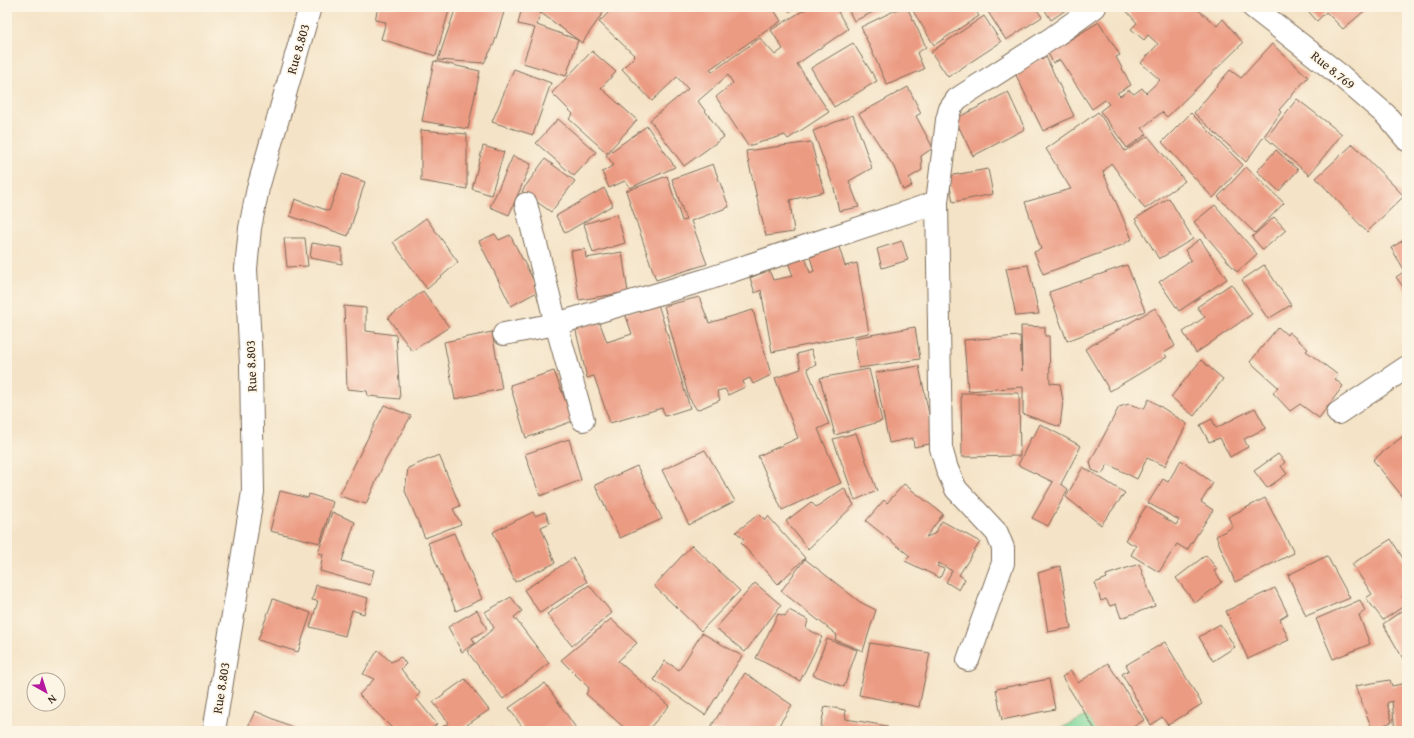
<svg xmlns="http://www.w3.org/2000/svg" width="1414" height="738" font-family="'Gentium Book Plus',serif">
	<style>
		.green { fill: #80d89c; stroke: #5e815d }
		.building { fill: #ec9b83 }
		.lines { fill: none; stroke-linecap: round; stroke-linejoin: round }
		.minor-casing { stroke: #7c6b59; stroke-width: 24 }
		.minor { stroke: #fff; stroke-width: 22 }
		.labels { text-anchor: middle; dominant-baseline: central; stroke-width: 3.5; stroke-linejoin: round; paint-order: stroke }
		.street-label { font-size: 13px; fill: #3b2a1e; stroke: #fcf5e5 }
	</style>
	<rect width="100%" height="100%" fill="#fcf5e5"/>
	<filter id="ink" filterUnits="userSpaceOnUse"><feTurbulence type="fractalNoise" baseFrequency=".025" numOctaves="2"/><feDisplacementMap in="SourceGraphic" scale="8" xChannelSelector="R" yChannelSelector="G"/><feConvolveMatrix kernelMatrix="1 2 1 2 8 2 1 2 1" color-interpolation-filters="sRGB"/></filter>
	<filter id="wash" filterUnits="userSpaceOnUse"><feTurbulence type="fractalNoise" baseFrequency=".012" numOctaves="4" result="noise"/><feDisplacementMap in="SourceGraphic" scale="16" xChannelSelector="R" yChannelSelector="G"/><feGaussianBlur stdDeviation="0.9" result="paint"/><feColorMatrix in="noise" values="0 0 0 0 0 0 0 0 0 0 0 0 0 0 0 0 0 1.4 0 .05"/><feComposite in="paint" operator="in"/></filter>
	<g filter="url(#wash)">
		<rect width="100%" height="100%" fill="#f4e3c6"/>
		<path class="green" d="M1110,715L1133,727L1135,731H1055L1087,716Z"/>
		<g id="blocks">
			<path class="building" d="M378,7H450L436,56L381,39L386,22L375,20Z
				M456,7H499L505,9L494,44L484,63L438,60Z
				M522,7H542L537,25L578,40L566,76L523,63L535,28L518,24Z
				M545,7H607L582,43L541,13Z
				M614,7H772L781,21L710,69L712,72L760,38L775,55L783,49L771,30L809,7H845L838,12L848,29L797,64L829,112L788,139L785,135L748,146L716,97L733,83L728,75L698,101L724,137L684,166L650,120L688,89L677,77L652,101L622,69L635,56L599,22Z
				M786,7H797L790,12Z
				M847,7H884L854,21Z
				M902,7H907L926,47L917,53L924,69L887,85L861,27Z
				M920,7H974L979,16L934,45L913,11Z
				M985,7H1035L1042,17L1006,40Z
				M1043,7H1070L1051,20Z
				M1123,7H1195L1217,26L1223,19L1243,43L1167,117L1162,112L1142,128L1147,134L1127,148L1100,111L1109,104L1105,100L1092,109L1060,60L1053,63L1048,53L1099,22L1120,55L1116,57L1131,85L1117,93L1120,96L1129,90L1134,94L1142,88L1146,93L1160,80L1141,63L1158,44L1148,35L1144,40L1131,29L1137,23Z
				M1313,7H1369L1343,29L1326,12L1317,21L1309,12Z
				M984,16L1001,42L948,77L931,52Z
				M853,43L877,81L834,107L811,68Z
				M1272,44L1308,77L1279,110L1281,112L1246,162L1194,113L1230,70L1241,78Z
				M592,51L616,72L601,88L637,120L607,153L569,119L573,114L552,93Z
				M1046,57L1074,116L1043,131L1014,71Z
				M434,61L480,71L468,129L422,121Z
				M514,69L551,83L533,135L492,122Z
				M908,87L921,113L916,116L933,148L921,156L922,170L909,178L912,186L903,190L894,167L859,114Z
				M1008,92L1025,129L973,156L955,119Z
				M1297,99L1342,134L1309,175L1266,138Z
				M1098,112L1125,151L1148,136L1185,181L1145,209L1111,163L1103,172L1132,239L1122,245L1043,274L1034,252L1041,249L1025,202L1071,189L1046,149Z
				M1191,113L1243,165L1213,198L1162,142Z
				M853,115L872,168L849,181L859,207L839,211L834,188L813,131Z
				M558,119L596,152L574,176L536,143Z
				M647,126L675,167L630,188L625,181L609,188L602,172L614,165L606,155Z
				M421,130L467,134V189L421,181Z
				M811,142L824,192L790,200L794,232L766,236L746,151Z
				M1353,144L1404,196L1367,232L1316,178Z
				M483,146L504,152L491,195L472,189Z
				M1276,150L1298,170L1279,191L1257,171Z
				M513,156L531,164L509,215L490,207Z
				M545,159L575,181L551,212L522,191Z
				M713,164L729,207L691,221L707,264L656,280L626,191L667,176L682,221L686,220L672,179Z
				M1246,167L1284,203L1255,233L1218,197Z
				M988,169L993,194L953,202L948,176Z
				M342,174L365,182L348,236L290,216L295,199L329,211Z
				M604,188L613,205L565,233L556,216Z
				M1169,198L1193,239L1159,259L1135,219Z
				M1215,205L1257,254L1237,272L1194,222Z
				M617,214L625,243L593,253L584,224Z
				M1274,217L1286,230L1263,250L1252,237Z
				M426,218L458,262L427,289L393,242Z
				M495,234L499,240L510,235L539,291L511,306L479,241Z
				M284,238H305L308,266L287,267Z
				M1407,238V292L1396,277L1405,271L1391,248Z
				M1200,239L1227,279L1179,311L1159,282L1191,260L1185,250Z
				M902,241L908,260L882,268L877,249Z
				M312,243L342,248V264L310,258Z
				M839,247L845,266L857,263L869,333L772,352L761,290L755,293L750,278L769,270L773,280L793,276L788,262L806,259L810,273L814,271L810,257Z
				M585,249L586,258L622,252L628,292L579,300L571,251Z
				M1028,265L1039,314L1016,316L1006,268Z
				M1127,265L1145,311L1067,341L1049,292Z
				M1264,265L1291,305L1268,319L1242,280Z
				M1231,284L1252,314L1196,353L1183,332L1205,317L1197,307Z
				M423,291L449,327L412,351L388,318Z
				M699,297L709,323L753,310L771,375L753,384L750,378L743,381L745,387L728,395L725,389L717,391L720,400L697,410L689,398L664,306Z
				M658,304L690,408L665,416L662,408L610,423L594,376L587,378L575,327L599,321L607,342L632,334L625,313Z
				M344,306L366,308V331L396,335L400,399L368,396L367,391L347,389Z
				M1155,308L1175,346L1164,353L1167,357L1110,391L1085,349Z
				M1021,326L1045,327V336H1049L1050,383L1060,384L1063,401L1060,427L1023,414V387L968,391L964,340L1020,336L1022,371Z
				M915,327L920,359L859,368L854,338Z
				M1278,327L1287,335L1289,332L1308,349L1306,351L1338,375L1335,379L1343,386L1319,418L1300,404L1290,411L1273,393L1278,387L1250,362Z
				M492,332L502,389L455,399L444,342Z
				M811,350L816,365L807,368L829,424L818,429L841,483L782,510L758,456L798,438L775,378L801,369L797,354Z
				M1201,360L1223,379L1194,416L1171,397Z
				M919,366L935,443L914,447L913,438L889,443L875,373Z
				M869,369L882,421L835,435L820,378Z
				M554,371L573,421L526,438L510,385Z
				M961,393H1019L1020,456L962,457Z
				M1149,399L1187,424L1165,466L1147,458L1137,479L1108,464L1102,474L1092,470L1090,462L1119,407L1129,404L1144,409Z
				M384,405L411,416L385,461L366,504L339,496Z
				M1255,408L1266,428L1244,439L1248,447L1230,457L1220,438L1209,442L1200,425L1212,419L1216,428Z
				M1040,424L1081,446L1061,484L1068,489L1048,526L1032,518L1053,482L1018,465L1030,440L1031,437L1033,438Z
				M856,433L877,491L855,500L833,439Z
				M1407,433V502L1373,460Z
				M569,439L581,480L540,496L525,454Z
				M705,450L735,501L689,525L662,470Z
				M1278,454L1285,462L1281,466L1287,474L1267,488L1254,471Z
				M439,455L460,506L453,509L461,524L425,538L405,491L408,468Z
				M1181,460L1213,483L1201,502L1213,510L1187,550L1177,544L1159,572L1131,555L1136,546L1125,540L1146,506L1176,525L1179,520L1148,503L1163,479L1168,482Z
				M637,466L662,519L620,538L595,485Z
				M1083,467L1125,493L1101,525L1066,497Z
				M904,484L943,514L926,537L934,534L942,521L980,542L959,575L965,579L959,590L946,582L952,571L939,563L937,566L944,569L940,578L905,561L910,556L866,521L884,500L887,503Z
				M844,488L854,505L808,549L786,521L811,502L816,507Z
				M280,491L308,498L309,494L333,502L320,543L270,531Z
				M1265,498L1294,553L1235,582L1216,536L1233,527L1228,517Z
				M332,512L355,522L342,561L374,570L370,585L320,571L323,554L318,553Z
				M533,512L535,516L545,512L550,523L541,527L555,563L515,582L493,532Z
				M759,514L765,520L768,516L805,558L778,584L741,543L744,539L736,532Z
				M454,533L482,599L456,611L428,543Z
				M1391,539L1407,565V593L1402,596L1407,604L1383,620L1366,598L1372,594L1352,564Z
				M692,545L740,591L701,631L654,586Z
				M1206,555L1217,569L1214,571L1222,582L1195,603L1176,578Z
				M1327,556L1350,598L1306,616L1288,575Z
				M573,558L587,582L540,613L524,590Z
				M805,559L860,602L876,610L863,651L835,640L837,635L781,591Z
				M1139,564L1155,606L1121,618L1116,604L1110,606L1106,599L1101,601L1095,583L1107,578L1106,575Z
				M1060,566L1071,628L1048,632L1038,573Z
				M755,583L781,605L745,652L716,628Z
				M316,585L368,598L364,614L352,610L345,636L310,627L318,601L312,600Z
				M589,585L612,613L572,646L547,614Z
				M1275,588L1288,614L1280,619L1289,640L1248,659L1226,611Z
				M511,597L522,611L514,617L549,663L503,699L467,651L494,628L485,612Z
				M273,599L311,613L298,652L258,640Z
				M1360,600L1365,611L1359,615L1370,644L1333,659L1316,619Z
				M1407,607V667L1405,662L1383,624Z
				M477,610L487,629L472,638L475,643L462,652L448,627Z
				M789,610L808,620L806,628L822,637L800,681L756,658L778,614L785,616Z
				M611,619L637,643L618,661L669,706L647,731H628L586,694L589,688L561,660Z
				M1220,624L1235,647L1213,661L1199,637Z
				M702,633L742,656L705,715L654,680L665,661L679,670Z
				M827,639L857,650L844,687L813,675Z
				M1165,642L1202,704L1168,725L1162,717L1151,725L1122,674L1129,670L1126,665Z
				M870,643L930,653L919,707L859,695Z
				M378,650L391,662L401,657L406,664L401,669L420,693L416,698L437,724L429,731H395L359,695L374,679L363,674Z
				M1108,663L1144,720L1127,731H1096L1062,677L1071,671L1078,683Z
				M745,673L792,705L775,731L709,730Z
				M465,679L489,710L458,731H445L442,727L449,723L433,702Z
				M1049,679L1055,709L1002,720L996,689Z
				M1390,680L1392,686L1407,683V731H1395L1392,701L1387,703L1392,722L1384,725L1387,731H1373L1355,686Z
				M545,683L578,731H525L509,708Z
				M825,706L845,710L846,719L887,726V731H820Z
				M255,711L302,731H251L247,729Z
				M492,726L496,731H486Z"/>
		</g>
	</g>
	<g filter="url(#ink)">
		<use href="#blocks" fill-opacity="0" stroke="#7c6b59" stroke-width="1"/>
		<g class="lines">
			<defs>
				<path id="minor" d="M1253,7L1341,76L1386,115L1407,140
					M526,204L556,324L583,420
					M504,334L556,324L705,280L937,202
					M1338,413L1407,367
					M968,660L1003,563V548L997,533L956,489L947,469L941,448L937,202L947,120L950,109L957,99L1052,38L1095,7
					M214,731L253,492L251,364L246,269L250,228L258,188L310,7"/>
			</defs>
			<use href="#minor" class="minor-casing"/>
			<use href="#minor" class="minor"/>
		</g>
	</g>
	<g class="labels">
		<g class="street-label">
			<text transform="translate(298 49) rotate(-74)">Rue 8.803</text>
			<text transform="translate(1333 70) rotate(39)">Rue 8.769</text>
			<text transform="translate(251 366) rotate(-92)">Rue 8.803</text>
			<text transform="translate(221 688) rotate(-81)">Rue 8.803</text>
		</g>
	</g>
	<rect width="1414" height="738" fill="none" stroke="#fcf5e5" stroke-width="24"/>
	<g transform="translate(46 692) rotate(141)"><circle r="19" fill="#fcf5e5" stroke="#afa495"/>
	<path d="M0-3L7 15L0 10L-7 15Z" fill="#b5179e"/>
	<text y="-6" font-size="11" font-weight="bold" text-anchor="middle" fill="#3b2a1e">N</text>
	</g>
</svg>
